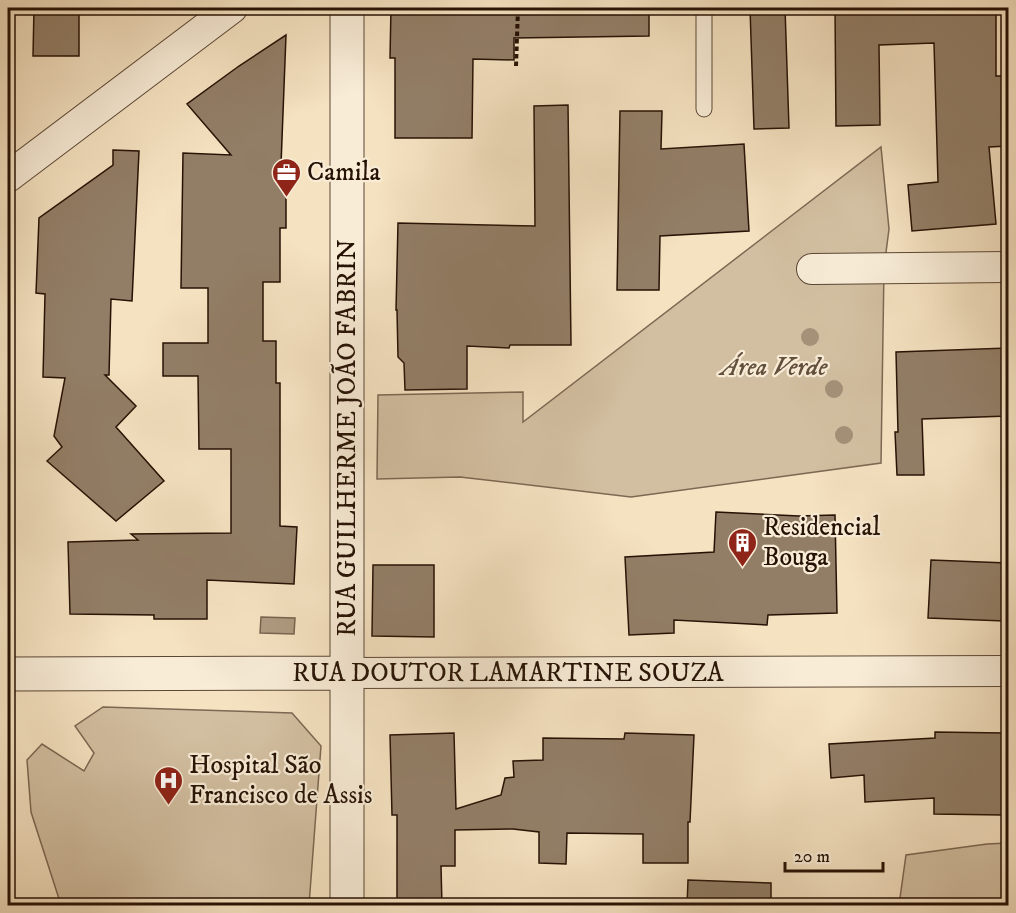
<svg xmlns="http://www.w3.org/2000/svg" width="1016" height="913" font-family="'IM FELL DW Pica',serif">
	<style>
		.green { fill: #d2bfa1; stroke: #7c6853; stroke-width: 1.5 }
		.water { fill: #af9b81; stroke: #78644f; stroke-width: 1.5 }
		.building { fill: #927e67; stroke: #261205; stroke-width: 1.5 }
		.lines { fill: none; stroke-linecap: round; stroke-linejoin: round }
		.service-casing { stroke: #5a4634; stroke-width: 17 }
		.minor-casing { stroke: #5a4634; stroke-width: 32 }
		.tertiary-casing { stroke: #5a4634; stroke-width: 35 }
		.path { stroke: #261205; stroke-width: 4; stroke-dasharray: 4.5 3; stroke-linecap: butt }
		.service { stroke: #f8ecd7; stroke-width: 15 }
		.minor { stroke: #f8ecd7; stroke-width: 30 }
		.tertiary { stroke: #f8ecd7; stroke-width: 33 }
		.tree { fill: #a49178 }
		.labels { text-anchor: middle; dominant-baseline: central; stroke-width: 4.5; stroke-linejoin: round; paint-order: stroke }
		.poi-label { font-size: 26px; fill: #261205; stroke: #f8ecd7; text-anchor: start }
		.park-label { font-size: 26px; font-style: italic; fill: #624f3c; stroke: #f8ecd7 }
		.street-label { font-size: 26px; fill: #261205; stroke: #f8ecd7 }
	</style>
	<rect width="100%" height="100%" fill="#f5e2c1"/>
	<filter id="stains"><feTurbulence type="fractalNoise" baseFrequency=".00333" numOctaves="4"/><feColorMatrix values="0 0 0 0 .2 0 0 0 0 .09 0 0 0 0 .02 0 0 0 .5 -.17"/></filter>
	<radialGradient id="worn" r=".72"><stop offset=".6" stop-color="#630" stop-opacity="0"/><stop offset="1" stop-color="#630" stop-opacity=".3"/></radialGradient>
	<path class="green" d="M881,147L889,229L884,268L881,463L631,497L460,477L377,479L378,395L523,392V422Z
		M103,707L292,713L321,746L309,905H61L31,812L27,760L42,744L84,771L94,753L75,726Z
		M1008,843V905H899L906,855L987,844Z"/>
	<path class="water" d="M261,617L295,618L294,634L260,633Z"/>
	<path class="building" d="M34,8H79V56H33Z
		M391,8H649V36L514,38V60L473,59L472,138H395V58H390Z
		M750,8H785L789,128L754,129Z
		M835,8H996V76H1006L1008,146L989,147L996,224L912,231L908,185L938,182L934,43L879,45L880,125L836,126Z
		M286,35L281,165H286V228H280V282H263V341H276V383H280V526L297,527L294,584L207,580V619H154V615L70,614L68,542L138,540L131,534L231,533V449H199L198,376H163V343H208V288H181L183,153L231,155L187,104L239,66Z
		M568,105L571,345H510L509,348L467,346V389L405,390L404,363L398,357L397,310H396L398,223L535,226L534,106Z
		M620,111H662L661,149L744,144L749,231L660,236L659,290H617Z
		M113,150L139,151L132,301L111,299L109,375H105L136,406L116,427L164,481L116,521L47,461L62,447L54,436L65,378L43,377L45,294L36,293L39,218L113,165Z
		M1008,348V416L922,419L924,475H897L895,432H898L896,352Z
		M716,512L799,516L835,515L837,613L768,615L767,625L674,620V633L629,635L625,557L714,552Z
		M931,560L1007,563L1004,621L928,618Z
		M373,565H434V637L372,636Z
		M935,732L1004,733L1002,815L934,814V798L865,802L864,775L831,778L829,744L935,738Z
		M454,733L456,809L501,795L505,778L514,777L513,761L543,760V738L624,739L625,733L694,735L690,822H688V863H643V834L567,833L566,864L539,863V832L513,829L455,830V866H441L442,906H397V815H392L390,735Z
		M688,880L771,883V906H687Z"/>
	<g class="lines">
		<defs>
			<path id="service" d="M704,8V109"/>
			<path id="minor" d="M8,177L232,8
				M812,269L1008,267
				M347,673L1008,671"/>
			<path id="tertiary" d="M8,674L347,673
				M347,906V8"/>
		</defs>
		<use href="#service" class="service-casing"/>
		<use href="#minor" class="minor-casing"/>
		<use href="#tertiary" class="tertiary-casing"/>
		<path class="path" d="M516,66L518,8"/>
		<use href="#service" class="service"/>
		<use href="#minor" class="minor"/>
		<use href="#tertiary" class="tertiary"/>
	</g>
	<g class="tree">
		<circle cx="810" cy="337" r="9"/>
		<circle cx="834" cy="389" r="9"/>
		<circle cx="844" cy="435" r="9"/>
	</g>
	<defs>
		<symbol id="office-pin" viewBox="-11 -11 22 30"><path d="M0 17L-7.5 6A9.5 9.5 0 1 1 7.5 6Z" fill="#8f2418" stroke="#f8ecd7"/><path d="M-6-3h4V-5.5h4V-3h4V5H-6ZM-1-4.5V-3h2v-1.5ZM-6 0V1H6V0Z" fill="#fff"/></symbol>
		<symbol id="building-pin" viewBox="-11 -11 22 30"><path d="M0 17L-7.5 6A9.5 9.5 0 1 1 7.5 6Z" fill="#8f2418" stroke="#f8ecd7"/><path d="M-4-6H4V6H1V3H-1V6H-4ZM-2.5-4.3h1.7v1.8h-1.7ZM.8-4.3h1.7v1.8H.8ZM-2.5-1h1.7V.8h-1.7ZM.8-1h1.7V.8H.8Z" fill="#fff"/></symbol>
		<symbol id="hospital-pin" viewBox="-11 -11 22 30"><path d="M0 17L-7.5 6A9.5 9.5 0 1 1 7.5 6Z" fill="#8f2418" stroke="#f8ecd7"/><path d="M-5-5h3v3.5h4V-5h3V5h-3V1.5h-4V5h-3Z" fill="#fff"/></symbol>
	</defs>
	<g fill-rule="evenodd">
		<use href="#office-pin" x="270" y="156" width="33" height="45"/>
		<use href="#building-pin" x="726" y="526" width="33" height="45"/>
		<use href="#hospital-pin" x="152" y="764" width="33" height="45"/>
	</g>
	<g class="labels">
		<g class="poi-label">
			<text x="307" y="172">Camila</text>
			<text x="763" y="527">Residencial<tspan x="763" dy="30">Bouga</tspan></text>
			<text x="189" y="765">Hospital São<tspan x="189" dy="30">Francisco de Assis</tspan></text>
		</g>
		<g class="park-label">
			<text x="774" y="367">Área Verde</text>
		</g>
		<g class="street-label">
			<text transform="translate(347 438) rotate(-90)">RUA GUILHERME JOÃO FABRIN</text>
			<text x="508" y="673">RUA DOUTOR LAMARTINE SOUZA</text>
		</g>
	</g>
	<rect width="1016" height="913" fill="none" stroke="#f5e2c1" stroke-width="30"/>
	<rect x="9" y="9" width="998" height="895" fill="none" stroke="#261205" stroke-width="3"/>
	<rect x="15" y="15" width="986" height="883" fill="none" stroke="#261205" stroke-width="1.5"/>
	<path d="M785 862v9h98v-9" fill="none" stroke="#261205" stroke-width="3"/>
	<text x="794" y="862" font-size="18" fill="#261205" stroke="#f8ecd7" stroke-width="4.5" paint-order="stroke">20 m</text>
	<rect width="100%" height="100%" filter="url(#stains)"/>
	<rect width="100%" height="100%" fill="url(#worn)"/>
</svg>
